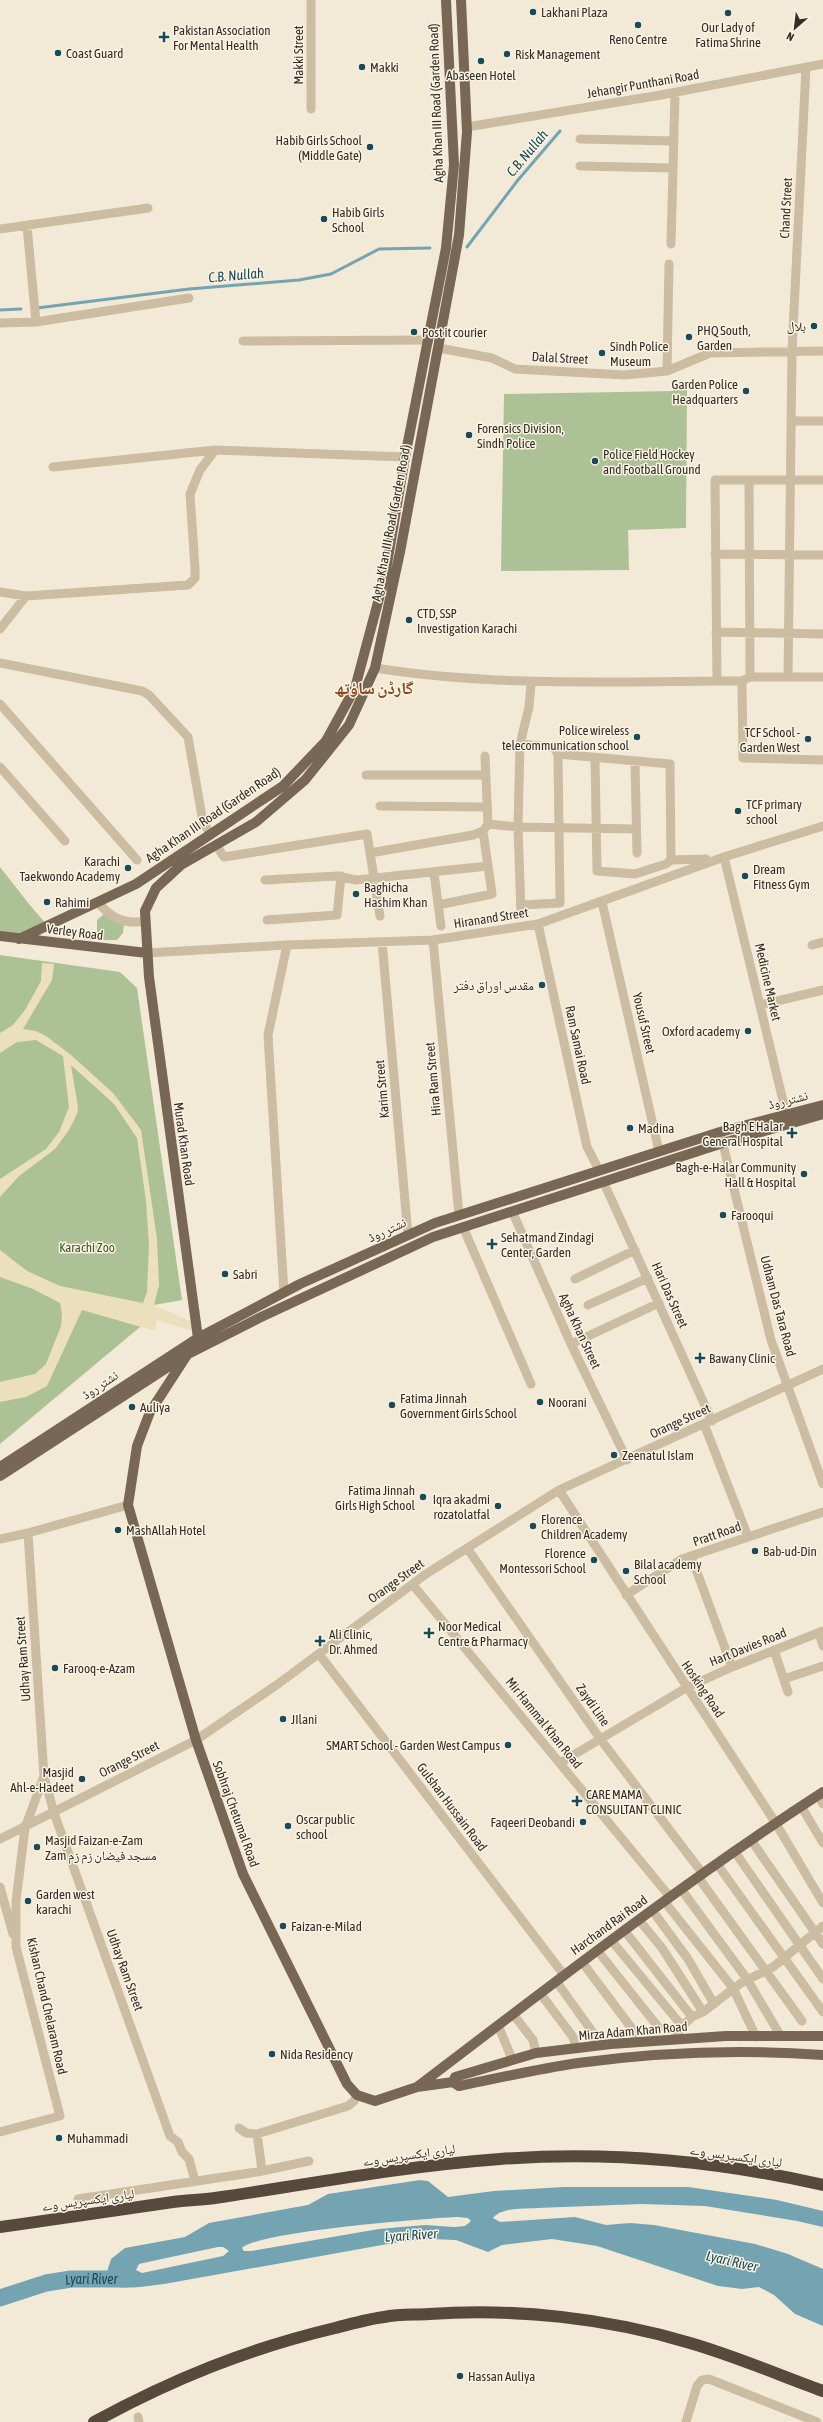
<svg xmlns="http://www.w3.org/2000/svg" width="823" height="2422" font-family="'Asap Condensed','Noto Naskh Arabic',sans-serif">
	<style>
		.green { fill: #acc296 }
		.plaza { fill: #ecdfbd }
		.water { fill: #74a4b1; fill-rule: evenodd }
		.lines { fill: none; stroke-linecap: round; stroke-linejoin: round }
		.stream { stroke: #74a4b1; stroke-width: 3 }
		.river { stroke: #74a4b1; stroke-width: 17 }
		.minor { stroke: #cbbca2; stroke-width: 9 }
		.major { stroke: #786755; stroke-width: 10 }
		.highway { stroke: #57493c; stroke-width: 12 }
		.poi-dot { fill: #194a59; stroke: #faf3e3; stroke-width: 1.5 }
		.labels { text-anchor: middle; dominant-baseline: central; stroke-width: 3; stroke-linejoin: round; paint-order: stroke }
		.poi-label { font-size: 13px; fill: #352d25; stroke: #faf3e3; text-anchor: start }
		.street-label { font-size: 13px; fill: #352d25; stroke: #faf3e3 }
		.park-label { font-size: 13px; fill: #3d5528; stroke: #faf3e3 }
		.water-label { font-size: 14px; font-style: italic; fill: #194a59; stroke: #faf3e3 }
		.district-label { font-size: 17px; font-weight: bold; fill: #89471a; stroke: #faf3e3 }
	</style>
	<rect width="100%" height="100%" fill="#f2ead7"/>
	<path class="green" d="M673,388H687L686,528L628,530L629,570L501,571L504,394L673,391Z
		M0,867L29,904L47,925L19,938L0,936Z
		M104,914L124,924L123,933L117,940H104L97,934V920Z
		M0,955L120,972L137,988L182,1300L154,1305L140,1327L0,1444Z"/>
	<path class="plaza" d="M42,963L54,964L52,980L23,1029L36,1031L46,1036L71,1055L113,1093L141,1130L157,1239L159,1285L154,1305L192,1322L196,1332L157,1320L155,1331L82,1310L47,1386L26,1397L0,1402V1382L35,1374L46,1364L61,1326L62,1314L60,1303L33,1289L0,1277V1250L27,1271L60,1286L143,1303L147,1292L149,1245L146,1201L137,1138L114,1104L71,1065L78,1107L77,1114L69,1130L55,1149L19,1176L0,1197V1179L46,1149L59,1132L69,1107L63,1056L36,1040L17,1042L0,1053V1033L13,1025L25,1010L41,981Z"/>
	<path class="water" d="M420,2180L428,2181L448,2197L494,2191L564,2187H688L777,2200L823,2211V2227L797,2221L705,2206L641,2204L537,2208C525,2209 501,2207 493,2218L500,2222L575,2217L606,2225L630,2223L654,2225L755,2244L788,2254L823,2269V2326L795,2314L774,2295L759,2287L742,2289L718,2286L597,2246L552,2239L502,2245L488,2252L456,2240L430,2239L399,2242L164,2284C146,2286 125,2291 108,2284L105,2278L111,2259L125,2248L185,2237L209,2223L308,2205L328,2194ZM458,2217L468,2218L471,2221L465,2226L454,2227L425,2225L379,2229L251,2251H244L242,2248C256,2232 428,2218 458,2217ZM218,2247H223L229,2251L223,2256L142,2273L136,2270L139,2264L143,2263Z"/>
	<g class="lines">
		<path class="stream" d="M467,247L518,180L560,131
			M37,308L189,289L299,280L331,274L379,249L430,248
			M0,310L21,309"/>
		<path class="river" id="s1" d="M0,2298L46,2283L71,2279H127"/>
		<path class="minor" d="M311,0V109
			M467,127L661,95L823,64
			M580,139L673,141
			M580,166L673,168
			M27,226L36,322
			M0,229L148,208
			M671,244L675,93
			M0,323L36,322L189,298
			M243,341L429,340
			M439,348L492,358L515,369L625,375L667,371L710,353L823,351
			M667,371L669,264
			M791,421H823
			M53,467L215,450
			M749,480L750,677
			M715,554L823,555
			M0,592L26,596L188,585L195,578V568L190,494L200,470L215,450L405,457
			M0,629L26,596
			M716,632L823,634
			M0,663L142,691L149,695L188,737L203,822L211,835
			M375,668C489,686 603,682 717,681H742L750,677H823
			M788,677L792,351L806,67
			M717,681L715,480H823
			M742,681L743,758L823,760
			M0,704L137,860
			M520,744L553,747L558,754L670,764L671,860
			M485,756L488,824L518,827L636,829
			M595,758L597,871L635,874L666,864L671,860L706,859
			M635,762L637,853
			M0,767L65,841
			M366,775H485
			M380,806L486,807
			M216,845L224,857L367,834L380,916
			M370,853L473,835L483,831L488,824
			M724,857L786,1113
			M434,873L441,926
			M265,880L337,876L356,880L488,866
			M98,902C110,918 125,925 145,921
			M602,902L659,1151
			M438,905L492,894L483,831
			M521,905L560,903L558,754
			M521,913L518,827L520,744L529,707L531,683
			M267,920L337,915L341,876
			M538,924L587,1147L599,1170
			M433,940L459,1215
			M382,942L408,1235
			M812,945L823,942
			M147,953L287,945L433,940L538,924L724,857L823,826
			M760,1005L823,990
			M721,1136L771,1340L823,1484
			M603,1181L712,1421
			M512,1211L571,1344L627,1460
			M463,1227L531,1384
			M575,1279L635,1250
			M284,1293L268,1035L287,945
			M588,1305L648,1278
			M571,1344L659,1303
			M704,1424L748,1537
			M559,1490L775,1822L823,1903
			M0,1539L28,1533L128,1505
			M467,1548L601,1740L703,1874
			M691,1556L732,1667
			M413,1585L670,1897
			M626,1595L682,1559L823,1512
			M819,1633L823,1646
			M774,1650L788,1692
			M319,1654L564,1975
			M784,1679L823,1666
			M560,1763L686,1688L732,1667L823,1631
			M44,1776L54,1813L170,2136L178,2142L182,2152L189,2159L195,2181
			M818,1795L823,1804
			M801,1806L823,1843
			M0,1839L196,1740L278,1684L426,1574L559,1490L823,1369
			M751,1840L823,1944
			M735,1852L823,1979
			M717,1864L823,2012
			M698,1877L802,2021
			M0,1887L13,1934
			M681,1889L747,1979L780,2035
			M664,1901L733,1988L756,2037
			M652,1910L688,1959L714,2004
			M639,1920L662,1948L703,2012
			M624,1930L692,2017
			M611,1940L682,2026
			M597,1950L659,2028
			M582,1962L633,2030L635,2042
			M556,1981L594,2034L596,2046
			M540,1993L573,2037L576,2049
			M513,2014L533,2040L536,2053
			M498,2025L512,2059
			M674,2039L682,2026L692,2017L703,2012L741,1983L773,1967L823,1926
			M239,2128L246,2133L257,2134L348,2106L354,2101L357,2095
			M0,2132L60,2116L16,1947V1901L25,1828L44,1776L28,1533
			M257,2134L262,2170
			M78,2199L257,2172L309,2161
			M138,2417L139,2422
			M686,2422L697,2386L702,2380L709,2379L817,2422"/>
		<path class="major" d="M461,0L467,132L459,235L400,552L375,668L349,725L305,780L256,822L181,865L156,888L145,911L149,977L198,1338L150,1412L137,1446L128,1505L196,1740L243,1874L347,2084L357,2095L375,2101L417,2087L453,2082L459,2086C498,2078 538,2069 578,2063C659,2052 741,2049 823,2055
			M0,936L147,953
			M19,939L136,884L283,786L326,741L355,688L385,576L405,457L446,248L454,165L446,0
			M0,1467L198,1338L300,1284L435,1223L720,1132L823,1105
			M0,1476L188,1354L259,1318L433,1237L723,1143L823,1114
			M453,2082L455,2077L536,2053L611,2044L726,2036H823
			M417,2087C550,1986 682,1883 823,1792"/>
		<path class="highway" d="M0,2227C58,2219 116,2210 173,2202C187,2200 201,2200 215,2198C310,2184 404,2166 500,2159C608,2151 718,2161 823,2185
			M94,2422C173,2379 247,2349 335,2328C351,2324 368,2319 384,2317C399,2314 414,2315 429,2314C516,2308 607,2318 690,2343C735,2356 779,2375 823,2391"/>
	</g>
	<g class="poi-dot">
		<circle cx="533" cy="12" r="4"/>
		<circle cx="728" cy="13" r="4"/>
		<circle cx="638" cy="25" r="4"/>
		<path d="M162 31h4v4h4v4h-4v4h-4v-4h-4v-4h4z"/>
		<circle cx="58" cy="53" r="4"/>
		<circle cx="507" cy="54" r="4"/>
		<circle cx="481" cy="61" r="4"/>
		<circle cx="362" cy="67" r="4"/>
		<circle cx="370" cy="147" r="4"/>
		<circle cx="324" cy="219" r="4"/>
		<circle cx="814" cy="326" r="4"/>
		<circle cx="414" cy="332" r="4"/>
		<circle cx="689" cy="337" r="4"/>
		<circle cx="602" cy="353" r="4"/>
		<circle cx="746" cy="391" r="4"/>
		<circle cx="469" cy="435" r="4"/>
		<circle cx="595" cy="461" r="4"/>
		<circle cx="409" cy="620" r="4"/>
		<circle cx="637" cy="737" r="4"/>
		<circle cx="808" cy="739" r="4"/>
		<circle cx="738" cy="811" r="4"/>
		<circle cx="128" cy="868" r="4"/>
		<circle cx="745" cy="876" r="4"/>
		<circle cx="356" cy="894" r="4"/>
		<circle cx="47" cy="902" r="4"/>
		<circle cx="542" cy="985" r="4"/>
		<circle cx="748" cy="1031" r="4"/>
		<circle cx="630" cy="1128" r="4"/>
		<path d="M790 1127h4v4h4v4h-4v4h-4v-4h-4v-4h4z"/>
		<circle cx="804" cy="1174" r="4"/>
		<circle cx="723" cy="1215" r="4"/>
		<path d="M490 1238h4v4h4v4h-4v4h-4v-4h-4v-4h4z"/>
		<circle cx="225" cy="1274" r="4"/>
		<path d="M698 1352h4v4h4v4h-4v4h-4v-4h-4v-4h4z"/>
		<circle cx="540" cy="1402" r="4"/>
		<circle cx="392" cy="1405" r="4"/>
		<circle cx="132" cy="1407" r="4"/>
		<circle cx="614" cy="1455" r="4"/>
		<circle cx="423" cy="1497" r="4"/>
		<circle cx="498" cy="1506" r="4"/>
		<circle cx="533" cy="1526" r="4"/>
		<circle cx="118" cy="1530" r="4"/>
		<circle cx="755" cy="1551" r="4"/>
		<circle cx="594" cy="1560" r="4"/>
		<circle cx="626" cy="1571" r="4"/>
		<path d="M427 1627h4v4h4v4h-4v4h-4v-4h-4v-4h4z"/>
		<path d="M318 1635h4v4h4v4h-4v4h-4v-4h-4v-4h4z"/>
		<circle cx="55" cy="1668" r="4"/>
		<circle cx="283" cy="1719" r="4"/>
		<circle cx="508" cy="1745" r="4"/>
		<circle cx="82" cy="1779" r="4"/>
		<path d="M575 1795h4v4h4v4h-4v4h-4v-4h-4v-4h4z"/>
		<circle cx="583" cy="1822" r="4"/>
		<circle cx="288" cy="1826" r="4"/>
		<circle cx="37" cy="1847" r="4"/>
		<circle cx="28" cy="1901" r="4"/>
		<circle cx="283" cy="1926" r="4"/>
		<circle cx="272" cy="2054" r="4"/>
		<circle cx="59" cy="2138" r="4"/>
		<circle cx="460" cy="2376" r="4"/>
	</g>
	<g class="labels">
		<g class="poi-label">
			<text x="541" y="12">Lakhani Plaza</text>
			<text x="728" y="27" text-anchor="middle">Our Lady of<tspan x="728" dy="15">Fatima Shrine</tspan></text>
			<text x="173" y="30">Pakistan Association<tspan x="173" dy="15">For Mental Health</tspan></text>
			<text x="638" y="39" text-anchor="middle">Reno Centre</text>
			<text x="66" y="53">Coast Guard</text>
			<text x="515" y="54">Risk Management</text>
			<text x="370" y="67">Makki</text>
			<text x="481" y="75" text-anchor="middle">Abaseen Hotel</text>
			<text x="362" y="140" text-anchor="end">Habib Girls School<tspan x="362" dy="15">(Middle Gate)</tspan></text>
			<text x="332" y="212">Habib Girls<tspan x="332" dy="15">School</tspan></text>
			<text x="806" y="326" text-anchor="end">بلال</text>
			<text x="697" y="330">PHQ South,<tspan x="697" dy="15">Garden</tspan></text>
			<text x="422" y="332">Post it courier</text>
			<text x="610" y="346">Sindh Police<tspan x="610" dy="15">Museum</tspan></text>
			<text x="738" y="384" text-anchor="end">Garden Police<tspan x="738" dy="15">Headquarters</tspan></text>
			<text x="477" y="428">Forensics Division,<tspan x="477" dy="15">Sindh Police</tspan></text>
			<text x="603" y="454">Police Field Hockey<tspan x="603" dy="15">and Football Ground</tspan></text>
			<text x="417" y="613">CTD, SSP<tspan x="417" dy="15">Investigation Karachi</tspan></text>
			<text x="629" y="730" text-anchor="end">Police wireless<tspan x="629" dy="15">telecommunication school</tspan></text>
			<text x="800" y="732" text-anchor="end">TCF School -<tspan x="800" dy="15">Garden West</tspan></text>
			<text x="746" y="804">TCF primary<tspan x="746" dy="15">school</tspan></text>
			<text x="120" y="861" text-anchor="end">Karachi<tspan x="120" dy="15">Taekwondo Academy</tspan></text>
			<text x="753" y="869">Dream<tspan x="753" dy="15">Fitness Gym</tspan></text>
			<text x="364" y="887">Baghicha<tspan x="364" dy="15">Hashim Khan</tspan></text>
			<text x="55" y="902">Rahimi</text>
			<text x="534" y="985" text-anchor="end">مقدس اوراق دفتر</text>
			<text x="740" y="1031" text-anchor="end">Oxford academy</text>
			<text x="783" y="1126" text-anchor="end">Bagh E Halar<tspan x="783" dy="15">General Hospital</tspan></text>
			<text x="638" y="1128">Madina</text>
			<text x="796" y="1167" text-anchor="end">Bagh-e-Halar Community<tspan x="796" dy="15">Hall &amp; Hospital</tspan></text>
			<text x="731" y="1215">Farooqui</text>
			<text x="501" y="1237">Sehatmand Zindagi<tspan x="501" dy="15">Center, Garden</tspan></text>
			<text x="233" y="1274">Sabri</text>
			<text x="709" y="1358">Bawany Clinic</text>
			<text x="400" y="1398">Fatima Jinnah<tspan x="400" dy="15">Government Girls School</tspan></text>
			<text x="548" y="1402">Noorani</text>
			<text x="140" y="1407">Auliya</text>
			<text x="622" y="1455">Zeenatul Islam</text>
			<text x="415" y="1490" text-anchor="end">Fatima Jinnah<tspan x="415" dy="15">Girls High School</tspan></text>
			<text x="490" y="1499" text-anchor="end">Iqra akadmi<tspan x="490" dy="15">rozatolatfal</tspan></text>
			<text x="541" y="1519">Florence<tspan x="541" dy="15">Children Academy</tspan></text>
			<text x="126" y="1530">MashAllah Hotel</text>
			<text x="763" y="1551">Bab-ud-Din</text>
			<text x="586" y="1553" text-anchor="end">Florence<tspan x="586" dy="15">Montessori School</tspan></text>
			<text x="634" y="1564">Bilal academy<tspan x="634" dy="15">School</tspan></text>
			<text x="438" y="1626">Noor Medical<tspan x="438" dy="15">Centre &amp; Pharmacy</tspan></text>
			<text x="329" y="1634">Ali Clinic,<tspan x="329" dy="15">Dr. Ahmed</tspan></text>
			<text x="63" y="1668">Farooq-e-Azam</text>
			<text x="291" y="1719">JIlani</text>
			<text x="500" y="1745" text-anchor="end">SMART School - Garden West Campus</text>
			<text x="74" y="1772" text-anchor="end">Masjid<tspan x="74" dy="15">Ahl-e-Hadeet</tspan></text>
			<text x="586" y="1794">CARE MAMA<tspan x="586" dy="15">CONSULTANT CLINIC</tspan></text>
			<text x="296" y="1819">Oscar public<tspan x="296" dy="15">school</tspan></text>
			<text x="575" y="1822" text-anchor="end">Faqeeri Deobandi</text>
			<text x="45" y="1840">Masjid Faizan-e-Zam<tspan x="45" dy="15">Zam مسجد فیضان زم زم</tspan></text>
			<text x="36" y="1894">Garden west<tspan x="36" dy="15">karachi</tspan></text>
			<text x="291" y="1926">Faizan-e-Milad</text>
			<text x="280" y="2054">Nida Residency</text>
			<text x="67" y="2138">Muhammadi</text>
			<text x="468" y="2376">Hassan Auliya</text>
		</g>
		<g class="street-label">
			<text transform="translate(298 55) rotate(-90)">Makki Street</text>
			<text transform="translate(643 84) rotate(-10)">Jehangir Punthani Road</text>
			<text transform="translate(436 103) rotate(-92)">Agha Khan III Road (Garden Road)</text>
			<text transform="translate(786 208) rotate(-87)">Chand Street</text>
			<text transform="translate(560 358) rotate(3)">Dalal Street</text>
			<text transform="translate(391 523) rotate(-79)">Agha Khan III Road (Garden Road)</text>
			<text transform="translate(213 815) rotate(-34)">Agha Khan III Road (Garden Road)</text>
			<text transform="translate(491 918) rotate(-9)">Hiranand Street</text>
			<text transform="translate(75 932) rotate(7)">Verley Road</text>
			<text transform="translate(768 982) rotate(77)">Medicine Market</text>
			<text transform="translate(644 1023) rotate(77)">Yousuf Street</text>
			<text transform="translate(578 1045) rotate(78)">Ram Samai Road</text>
			<text transform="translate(433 1079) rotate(-95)">Hira Ram Street</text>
			<text transform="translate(382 1089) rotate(-95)">Karim Street</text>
			<text transform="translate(788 1100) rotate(-14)">نشتر روڈ</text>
			<text transform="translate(184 1144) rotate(82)">Murad Khan Road</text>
			<text transform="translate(387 1230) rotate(-25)">نشتر روڈ</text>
			<text transform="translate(670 1295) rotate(66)">Hari Das Street</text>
			<text transform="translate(778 1306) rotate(75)">Udham Das Tara Road</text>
			<text transform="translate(580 1331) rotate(65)">Agha Khan Street</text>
			<text transform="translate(100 1385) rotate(-34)">نشتر روڈ</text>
			<text transform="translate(680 1421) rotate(-25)">Orange Street</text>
			<text transform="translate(717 1534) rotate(-19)">Pratt Road</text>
			<text transform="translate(396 1581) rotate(-36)">Orange Street</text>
			<text transform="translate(748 1647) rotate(-22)">Hart Davies Road</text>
			<text transform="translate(23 1659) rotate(-94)">Udhay Ram Street</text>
			<text transform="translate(703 1689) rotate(56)">Hosking Road</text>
			<text transform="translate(593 1705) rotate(55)">Zaydi Line</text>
			<text transform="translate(544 1723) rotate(51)">Mir Hammal Khan Road</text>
			<text transform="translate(129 1759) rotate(-27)">Orange Street</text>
			<text transform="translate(452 1807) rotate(53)">Gulshan Hussain Road</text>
			<text transform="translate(236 1814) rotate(70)">Sobhraj Chetumal Road</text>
			<text transform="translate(609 1925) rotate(-36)">Harchand Rai Road</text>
			<text transform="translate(125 1970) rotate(70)">Udhay Ram Street</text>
			<text transform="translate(47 2006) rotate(77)">Kishan Chand Chelaram Road</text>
			<text transform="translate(633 2031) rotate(-5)">Mirza Adam Khan Road</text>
			<text transform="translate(409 2155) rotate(-8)">لیاری ایکسپریس وے</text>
			<text transform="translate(736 2156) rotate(8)">لیاری ایکسپریس وے</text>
			<text transform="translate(88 2200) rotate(-8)">لیاری ایکسپریس وے</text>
		</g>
		<g class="park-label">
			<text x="87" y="1247">Karachi Zoo</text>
		</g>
		<g class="water-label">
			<text transform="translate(527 153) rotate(-50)">C.B. Nullah</text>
			<text transform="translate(236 275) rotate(-5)">C.B. Nullah</text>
			<text transform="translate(411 2235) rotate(-4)">Lyari River</text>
			<text transform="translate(732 2261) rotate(13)">Lyari River</text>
			<text stroke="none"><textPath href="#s1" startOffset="94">Lyari River</textPath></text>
		</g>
		<g class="district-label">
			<text x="374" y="688">گارڈن ساؤتھ</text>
		</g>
	</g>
	<g transform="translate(795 28) rotate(208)" stroke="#faf3e3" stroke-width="3" paint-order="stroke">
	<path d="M0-3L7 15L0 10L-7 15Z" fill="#352d25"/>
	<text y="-6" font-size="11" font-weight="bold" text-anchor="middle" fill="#352d25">N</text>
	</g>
</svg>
